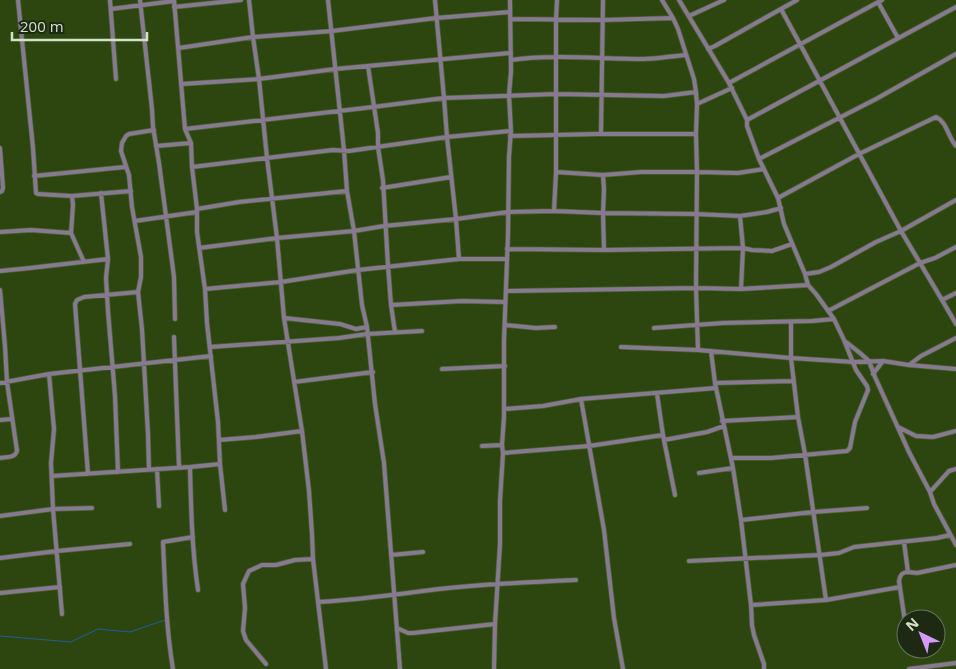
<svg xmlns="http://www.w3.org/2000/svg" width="956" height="669" font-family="'Open Sans',sans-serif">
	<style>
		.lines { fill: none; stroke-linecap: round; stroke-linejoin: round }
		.stream { stroke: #225e99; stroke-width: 1 }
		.minor-casing { stroke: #4b6231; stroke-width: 5.5 }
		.minor { stroke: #867990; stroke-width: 4 }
	</style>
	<rect width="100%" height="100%" fill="#2d4610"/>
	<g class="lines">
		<path class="stream" d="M0,636L71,642L98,629L130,632L165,620"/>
		<defs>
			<path id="minor" d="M18,0L33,148L36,193L38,194L72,196L131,191
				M110,0L116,79
				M140,0L152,109L153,127L159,163L174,277L175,319
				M174,0L185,129L191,143L192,167L197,209V232L205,289L207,323L218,422L220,464L225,510
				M249,0L253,37L259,79L267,158L277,238L284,318L302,431L309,491L312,534L313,559L326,669
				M328,0L344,150L347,191L354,231L362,305L367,327L375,404L384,463L400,669
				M435,0L444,98L447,137L456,219L459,259
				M662,0L673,18L678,29L694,79L696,92L697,104L696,134L697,172L696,288L698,350
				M679,0L729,83L747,120V126L759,159L778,198L784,224L805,274L808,285L816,294L834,319L844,340L856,370L867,386L868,390L855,422L850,448L847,451L771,458H731
				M878,2L898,38
				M174,7L241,0
				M111,9L174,1
				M781,9L901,231L942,300L956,324
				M689,16L724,0
				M510,19L604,20L673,18
				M179,48L253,37L332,31L436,18L510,12
				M708,49L715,46L797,0
				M511,60C555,54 599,59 643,59C657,59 672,56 686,55
				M368,66L378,133V147L383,180L388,266L391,305L395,332
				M729,83L882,0
				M182,84L259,79L335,69L511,53
				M697,104L732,88
				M747,120L956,7
				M185,129L373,107L444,98L556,94L664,96L696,92
				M601,134L603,0
				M510,136L596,134H696
				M156,146L191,143
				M0,148L3,188L2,191L0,192
				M759,159L876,99L956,54
				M192,167L333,150L349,151L447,137L511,131
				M556,172L603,175L641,172H697L738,173L764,169
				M603,175L604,190L603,213L604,250
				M34,176L125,167
				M382,188L451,177
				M101,193L108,259L106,278L108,311L115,396L118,472
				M72,196L73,205L71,233L84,262
				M778,198L859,154L936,117C947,122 948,137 956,146
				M197,209L239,202L347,191
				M554,211L556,172V20L557,0
				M740,216L743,248L741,289
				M135,221L197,212
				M0,232L31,230L71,233
				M199,248L277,238L354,231L384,226L456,219L508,212L554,211L603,213L696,214L740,216L767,212L781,208
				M507,249L604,250L743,248L752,250L772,251L792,244
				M0,271L30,268L108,259
				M805,274L819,272L831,267L876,242L901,231L956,200
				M205,289L281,282L358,270L459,259H507
				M0,290L5,346L7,382L17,451C15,458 7,457 0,458
				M506,291L696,288L741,289L808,285
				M942,300L956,293
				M391,305L462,301L505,302
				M828,311L920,263L935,258L956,247
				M284,318L340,324L356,329L367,327
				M791,322V358L798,417L805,454L826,600
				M505,325L536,328L555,327
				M654,328L723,323L812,321L834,319
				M174,337L179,467
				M846,342L860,353L869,361L875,377L909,452L930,492L934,504L956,545
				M210,347L339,338L367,334L422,331
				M621,347L698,350L791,358L853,362L883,361L909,365L956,369
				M711,351L715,383L733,468L741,520L751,605L752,625L754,635L764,664V669
				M909,365L921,356L956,338
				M442,369L505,366
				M49,374L54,429L51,463L53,509L62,614
				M873,374L883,361
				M294,382L373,372
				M0,383L49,374L211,356
				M715,383L794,381
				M657,394L663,435L675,495
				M581,399L604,530L614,618L623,669
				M504,409L543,406L581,399L716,388
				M0,420L12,419
				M722,421L798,417
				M898,427L916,436L933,437L956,431
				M219,440L256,437L302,431
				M664,440L707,432L724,426
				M482,446L502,445
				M503,453L589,446L663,435
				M190,467C191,508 192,550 198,590
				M157,469L159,506
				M149,470L148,434L142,329L138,292L141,277V257L132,207L129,175L121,151L122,143L126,136L129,134L154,130
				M699,473L733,468
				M88,474L75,304L77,300L84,297L138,292
				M52,476L190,467L220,464
				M930,492L949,471L956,469
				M0,516L53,509L92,508
				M741,520L813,512L867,508
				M904,542L908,572C902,572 900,575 899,581L905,622
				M391,555L423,552
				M0,558L57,551L130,544
				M689,561L820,555L839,553L854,547L937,538L950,535
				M908,572L917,573L956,565
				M0,593L60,587
				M318,602C359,600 399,594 439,589C485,584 530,582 576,580
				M751,605L826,600L900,587
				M397,628L408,633H413L495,624
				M266,664L246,640L243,631L245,608L243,584L249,571L262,565H276L295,560L313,559
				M173,669C166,627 165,585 163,542L193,537
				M494,669L495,624L500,544V501L503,453L502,445L504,417V340L508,235L509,156L511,131L509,95L511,71L510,0
				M909,669L956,663"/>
		</defs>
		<use href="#minor" class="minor-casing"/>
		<use href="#minor" class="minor"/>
	</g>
	<g transform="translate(921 634) rotate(317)"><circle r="24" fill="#1d2912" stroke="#65735a"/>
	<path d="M0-4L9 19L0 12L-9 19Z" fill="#d59bfa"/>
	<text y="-8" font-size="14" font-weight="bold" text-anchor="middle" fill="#d2e2c5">N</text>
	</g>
	<path d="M12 32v8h135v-8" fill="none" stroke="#d2e2c5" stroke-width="2.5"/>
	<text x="20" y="32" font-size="15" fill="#d2e2c5" stroke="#1d2912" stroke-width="4" paint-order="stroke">200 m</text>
</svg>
